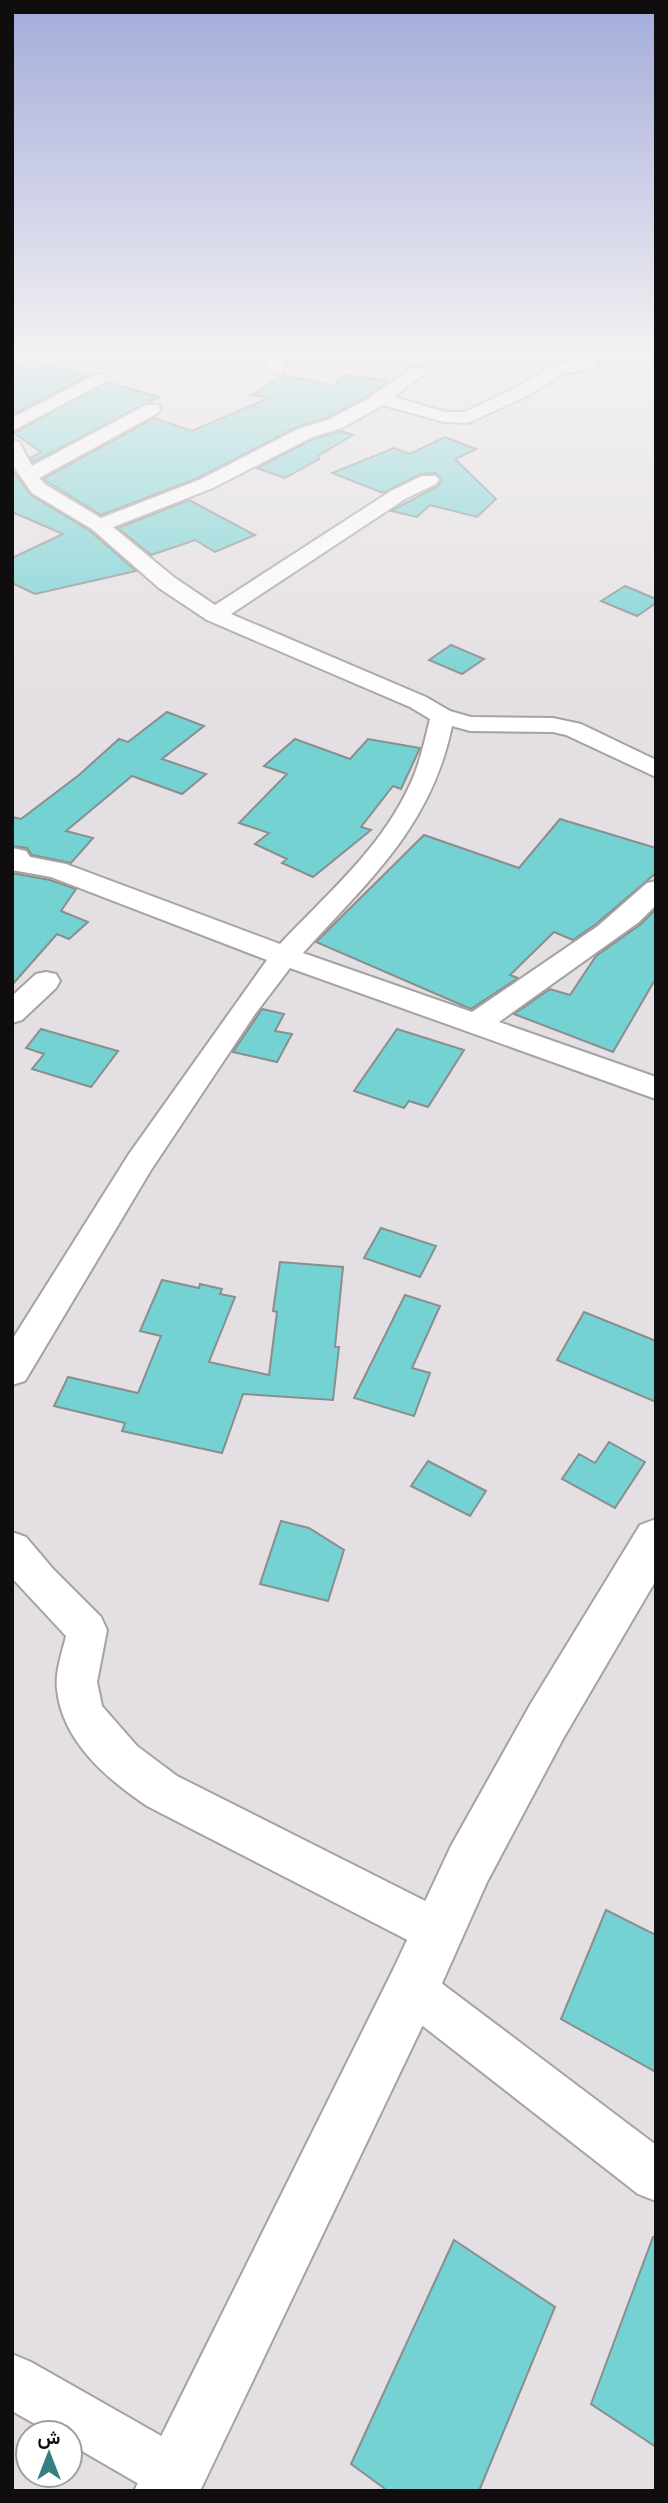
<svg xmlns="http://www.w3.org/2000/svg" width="668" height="2503" font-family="'DM Sans',Vazirmatn,sans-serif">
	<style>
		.building { fill: #75d2d3; stroke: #898e8e; stroke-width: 2 }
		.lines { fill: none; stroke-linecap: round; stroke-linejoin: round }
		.minor-casing { stroke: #a6a2a4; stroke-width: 4 }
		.tertiary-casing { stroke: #a6a2a4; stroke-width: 4 }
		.minor { fill: #fff; fill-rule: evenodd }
		.tertiary { fill: #fff; fill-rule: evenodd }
	</style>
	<rect width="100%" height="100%" fill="#e4dfe2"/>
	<path class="building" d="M28,360L66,370L88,376L12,415V369Z
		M284,375L333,386L344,375L390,381L367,397L327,418L297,427L198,478L101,515L43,479L154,418L192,431L269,398L252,395Z
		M107,382L159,397L33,462L31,458L41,452L14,433Z
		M341,431L353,435L318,456L319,459L285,478L257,468L313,439Z
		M445,437L476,449L455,459L496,499L477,517L430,505L417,517L391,511L438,486L442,480L436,473L421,474L383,493L332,473L394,448L410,454Z
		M12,470L31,495L90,531L136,571L35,594L12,583V558L63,534L12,512Z
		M189,500L255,535L215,552L195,540L151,555L118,528Z
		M625,586L656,599V603L637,616L601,601Z
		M451,645L484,659L462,674L429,660Z
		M167,712L204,726L162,759L206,774L182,794L132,776L66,831L93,838L71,863L32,855L27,848L12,846V817L21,819L79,775L119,739L128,742Z
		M295,739L350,759L368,739L420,748L401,789L393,786L361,827L371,830L313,877L282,863L287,859L255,844L269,833L239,823L287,774L264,766Z
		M560,819L656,848V873L596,924L573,940L554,932L510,975L518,978L471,1009L316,942L424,835L519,868Z
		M12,873L50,880L76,889L61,911L88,922L69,939L57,934L12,985Z
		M656,909V978L613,1052L514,1014L550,989L570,995L596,956L641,924Z
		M262,1009L284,1014L275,1031L292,1034L277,1062L233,1052Z
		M41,1029L118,1051L91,1087L32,1069L44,1054L26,1048Z
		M397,1029L464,1050L428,1107L409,1101L404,1108L354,1091Z
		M381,1228L436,1246L420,1277L364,1258Z
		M280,1262L343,1267L335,1347H339L333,1400L243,1394L222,1453L122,1431L125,1423L54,1406L68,1377L138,1393L161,1336L140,1331L162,1280L199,1288L200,1284L222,1289L220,1294L235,1297L209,1362L269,1375L277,1312L273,1311Z
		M405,1295L440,1306L412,1368L430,1373L414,1416L354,1398Z
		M584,1312L656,1341V1402L557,1360Z
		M609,1442L645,1462L615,1508L562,1479L579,1454L595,1463Z
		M428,1461L486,1491L470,1516L411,1486Z
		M281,1521L309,1528L344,1550L328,1601L260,1584Z
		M606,1910L656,1935V2072L561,2019Z
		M653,2237H656V2447L591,2404Z
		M454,2240L555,2307L479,2491H388L351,2464Z"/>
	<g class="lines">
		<defs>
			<path id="minor" d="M258,353H277L284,360L285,369L282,373H270L267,362Z
				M589,358L595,359L598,363L595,367L563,374L529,395L468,423L444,422L383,405L342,428L312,437L213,488L113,527L175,578L215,605L391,491L422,476H436L439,480L436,484L405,499L231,614L426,697L450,711L471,717L553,718L581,724L656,760V777L566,735L553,732L470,731L452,726C431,827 369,880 303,953L472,1012L598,926L647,883L656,881V905L639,922L499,1022L656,1077V1099L290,968L255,1014L151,1170L25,1381L12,1385V1340L129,1154L267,960L51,877L12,870V848L26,851L30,857L66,864L280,944C325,896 378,851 407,791C419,768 424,743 430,719L410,707L207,620L159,588L92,529L32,493L12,464V440L19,442L32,466L146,405H158L161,409L158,413L39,478L46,485L101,518L199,480L298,429L328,420L368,399L412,368H424L427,372L394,397L445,412H465L517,387L551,366Z
				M97,374L103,375L106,379L103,383L12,431V418Z
				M46,972L56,974L60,981L56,988L22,1020L12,1023V996L36,974Z
				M12,1532L26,1537L54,1570L101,1617L107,1630L97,1682L102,1706L137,1746L177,1776L455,1916L462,1932L455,1948L439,1955L423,1948L147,1806C107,1779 62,1741 57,1689C55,1672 62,1653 66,1636L12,1578Z
				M412,1966L428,1973L656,2145V2201L638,2194L396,2005L389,1989L396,1973Z
				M12,2354L31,2362L193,2454L202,2473L194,2491H151L70,2444V2433H51L12,2411Z"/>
			<path id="tertiary" d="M656,1519V1580L564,1737L487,1882L431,2008L200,2491H134L393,1970L451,1846L530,1705L640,1525Z"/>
		</defs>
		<use href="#minor" class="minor-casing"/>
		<use href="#tertiary" class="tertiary-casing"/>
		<use href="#minor" class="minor"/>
		<use href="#tertiary" class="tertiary"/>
	</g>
	<linearGradient id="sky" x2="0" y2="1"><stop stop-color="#a3abda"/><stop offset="0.5" stop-color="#f3f1f2"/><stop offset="1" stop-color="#f3f1f2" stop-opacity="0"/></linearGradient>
	<rect width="668" height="703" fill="url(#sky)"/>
	<rect width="668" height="2503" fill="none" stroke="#0f0d0e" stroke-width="28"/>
	<g transform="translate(49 2454)"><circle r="33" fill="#ffffff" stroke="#9f9e9f" stroke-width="2"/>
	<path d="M0-5L12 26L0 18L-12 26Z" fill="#367f80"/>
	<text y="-10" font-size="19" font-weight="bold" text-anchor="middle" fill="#0f0d0e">ش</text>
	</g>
</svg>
